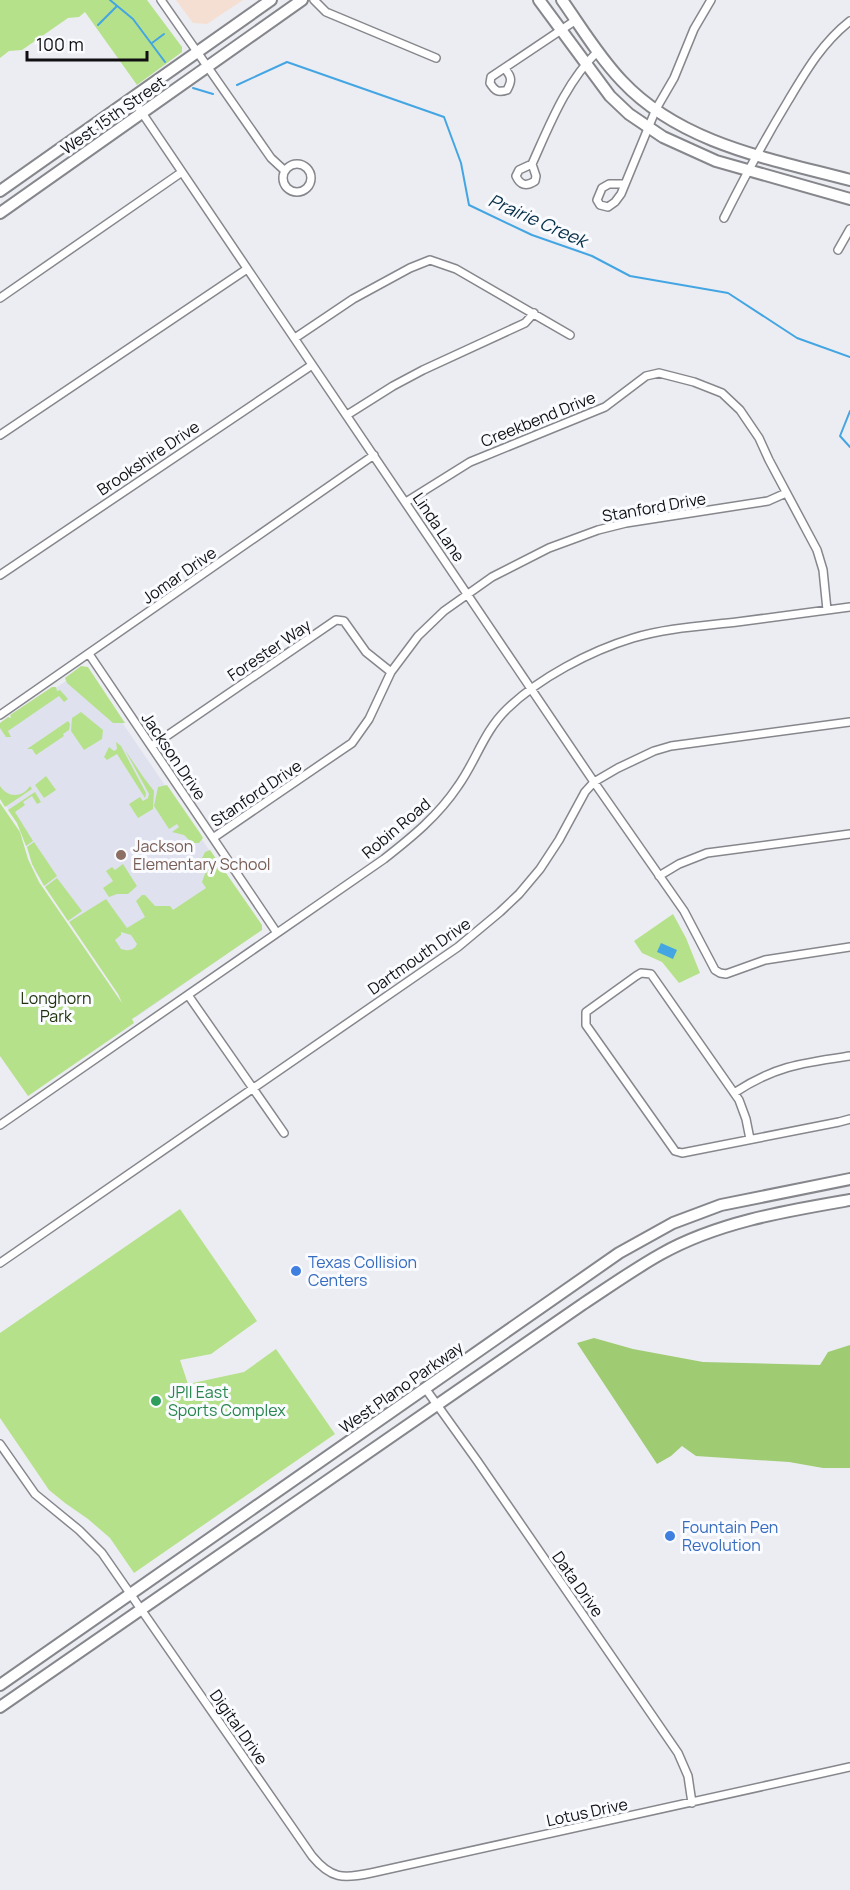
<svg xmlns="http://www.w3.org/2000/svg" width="850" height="1890" font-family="Manrope,sans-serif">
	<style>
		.commercial { fill: #f5dfd2 }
		.built { fill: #dfe1ee }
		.green { fill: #b6e18b; fill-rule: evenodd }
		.forest { fill: #9fcc72 }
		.water { fill: #44a5e3 }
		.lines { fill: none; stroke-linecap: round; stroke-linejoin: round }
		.stream { stroke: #44a5e3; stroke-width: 2 }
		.street-casing { stroke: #86878c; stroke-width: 10 }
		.secondary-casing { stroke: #86878c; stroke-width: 14 }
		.street { stroke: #fff; stroke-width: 7 }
		.secondary { stroke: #fff; stroke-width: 10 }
		.education-dot { fill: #8d6e63; stroke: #fafbff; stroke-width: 2 }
		.shop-dot { fill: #3f7fe0; stroke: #fafbff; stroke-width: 2 }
		.leisure-dot { fill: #2e9e5b; stroke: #fafbff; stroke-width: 2 }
		.labels { text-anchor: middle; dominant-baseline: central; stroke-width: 6; stroke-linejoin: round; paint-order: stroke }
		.street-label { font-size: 16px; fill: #101012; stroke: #fafbff }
		.education-label { font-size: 16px; fill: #785e54; stroke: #fafbff; text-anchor: start }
		.park-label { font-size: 16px; fill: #1f300b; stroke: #fafbff }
		.shop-label { font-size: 16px; fill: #366cbe; stroke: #fafbff; text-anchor: start }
		.leisure-label { font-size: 16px; fill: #27864d; stroke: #fafbff; text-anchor: start }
		.water-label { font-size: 18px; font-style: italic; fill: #052f48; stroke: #fafbff }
	</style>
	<rect width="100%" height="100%" fill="#ecedf2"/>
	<path class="commercial" d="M176,0H243L207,24L193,23Z"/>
	<path class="built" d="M85,668L263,929L135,1018L35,871L20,828L0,796V726Z"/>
	<path class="green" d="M0,0H147L182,47V52L137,85L85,12L79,17L68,18L22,50L9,51L0,58Z
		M81,666L88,667L125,723H113L67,683L65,678Z
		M52,687H56L57,691L60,690L68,699L64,702L59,696L8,731L11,737H6L0,728V723L8,717L11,718L10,715Z
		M81,712L103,730L102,739L84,750L71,731L72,718Z
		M68,721L70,724L69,730L63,734L64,736L36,755L32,749H27Z
		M116,742L121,746L146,793L145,798L117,754L107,760L104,757L109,747L114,751L117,749Z
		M125,750L144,778L154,791L153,809L138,818L129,804L140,797L143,801L148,798L149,794Z
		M46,776L56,790L44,798L35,785Z
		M167,785L200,833L203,838L199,843H192L184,835L172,832L179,827L177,824L169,829L154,806L158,787Z
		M0,786C8,798 22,798 30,786L32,789L5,807L0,799Z
		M35,792L41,802L37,804L32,796L23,802L25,805L15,812L33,841L26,846L17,823L8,810Z
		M0,803L20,832L28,859L39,882L122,1003L118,994L69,922L106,899L127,928L145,917L136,901L142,895H145L155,906H170L173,910L206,888L202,882L206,871L202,858L205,852L210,850L262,925V930L132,1019L134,1023L28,1096L0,1056ZM121,932L131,935L137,944C134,951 127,951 121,949L115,940L121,935Z
		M34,842L57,876L44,886L32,864L27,847Z
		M123,864L137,886L128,894H117L109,897L103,888L113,881L106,871L112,867L115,870Z
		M57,878L82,911L68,921L45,887Z
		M673,914L686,938L700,973L679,983L662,962L642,953L634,941Z
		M180,1209L257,1321L211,1354L180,1360L188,1384L244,1372L276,1349L335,1434L134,1573L110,1538L88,1519L65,1503L49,1490L0,1418V1333Z"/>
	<path class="forest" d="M594,1338L633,1349L703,1362L820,1365L828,1352L850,1345V1468H823L789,1462L696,1456L682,1446L671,1456L657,1464L577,1343Z"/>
	<path class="water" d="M661,943L677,950L673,959L657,952Z"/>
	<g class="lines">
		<path class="stream" d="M110,0L133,19L165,62
			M98,25L117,6
			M152,43L164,34
			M237,85L287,62L444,117L461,163L469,205L532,235L592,256L630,276L728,293L797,338L850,357
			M193,88L213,94
			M850,411L840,436L850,447"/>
		<defs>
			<path id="street" d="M161,0L271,158L285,171
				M314,0L326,12L436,58
				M505,69C512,77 512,81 507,90C498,93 495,91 490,83L491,77L576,20
				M132,98L594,782L684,911L715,970L720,973L726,974L765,960L850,947
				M532,164C550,124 566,82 598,51
				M532,164L536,176L535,181C526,187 520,185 516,176L519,170Z
				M283 178a14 14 0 1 1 28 0a14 14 0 1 1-28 0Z
				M625,184H609L602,188L597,200L600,205L608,207L615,202L621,194L656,109L674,78L694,29L711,0
				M724,218C744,178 765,139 788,101C806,71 822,43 850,21
				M838,250L850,229
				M0,298L182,172
				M295,338L353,299L410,268L430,260L456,269L570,335
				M347,415L393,386L423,370L525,323L534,313
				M0,435L247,269
				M406,502L470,462L605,407L646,376L659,373L694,382L722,393L740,410L759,438L769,460L817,550L823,570L827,610
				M0,575L312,365
				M89,654L277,933
				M0,715L374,455
				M152,746L336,620L344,621L366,652L391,672
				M213,838L352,743L369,719L391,672L418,636L444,611L492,577L549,548L598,530L626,523L768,501L786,493
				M659,876L679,864L707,853L850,834
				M188,995L284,1133
				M734,1093C775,1066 802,1063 850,1056
				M0,1125L384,859C412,837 438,816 458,786C476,761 484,731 507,709C539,678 590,651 633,638C666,628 702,626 737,622C774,617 812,612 850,607
				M750,1139L746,1119L739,1100L651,974L641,973L636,976L586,1012V1025L675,1151L682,1153L839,1122L850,1119
				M0,1263L458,947L500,912L519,894L540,869L559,840L585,792L594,782L618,768L654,751L671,746L850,722
				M425,1388L478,1462L678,1753L688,1776L692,1803
				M0,1444L35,1494L79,1530L102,1553L312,1856C331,1879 343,1879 371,1873L850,1767"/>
			<path id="secondary" d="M539,0L610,96L629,114L663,137L716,161L850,199
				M562,0C581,27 599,57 622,81C681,144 771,159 850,180
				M0,191L271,0
				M0,213L302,0
				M0,1685L619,1253L673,1223L721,1205L850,1179
				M0,1707L583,1304C609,1287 634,1269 661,1254C718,1222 786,1211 850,1200"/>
		</defs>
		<use href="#street" class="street-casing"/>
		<use href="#secondary" class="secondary-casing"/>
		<use href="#street" class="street"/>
		<use href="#secondary" class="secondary"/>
	</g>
	<circle class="education-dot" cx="121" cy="855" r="6"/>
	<g class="shop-dot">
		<circle cx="296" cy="1271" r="6"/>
		<circle cx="670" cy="1536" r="6"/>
	</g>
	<circle class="leisure-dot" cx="156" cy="1401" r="6"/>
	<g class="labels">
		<g class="street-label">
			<text transform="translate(113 115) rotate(-35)">West 15th Street</text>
			<text transform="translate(538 419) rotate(-22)">Creekbend Drive</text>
			<text transform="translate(148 458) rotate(-34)">Brookshire Drive</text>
			<text transform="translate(654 507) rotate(-10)">Stanford Drive</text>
			<text transform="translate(439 527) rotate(56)">Linda Lane</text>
			<text transform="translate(179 575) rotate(-35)">Jomar Drive</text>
			<text transform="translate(269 650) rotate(-34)">Forester Way</text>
			<text transform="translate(174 756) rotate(56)">Jackson Drive</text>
			<text transform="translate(256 793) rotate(-34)">Stanford Drive</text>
			<text transform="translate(396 828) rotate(-40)">Robin Road</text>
			<text transform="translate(419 956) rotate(-35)">Dartmouth Drive</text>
			<text transform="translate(401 1387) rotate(-35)">West Plano Parkway</text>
			<text transform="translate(578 1584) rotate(55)">Data Drive</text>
			<text transform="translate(239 1727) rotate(55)">Digital Drive</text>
			<text transform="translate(587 1812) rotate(-12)">Lotus Drive</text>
		</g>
		<g class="education-label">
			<text x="133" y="846">Jackson<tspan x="133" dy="18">Elementary School</tspan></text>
		</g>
		<g class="park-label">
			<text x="56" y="998">Longhorn<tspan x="56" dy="18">Park</tspan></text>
		</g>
		<g class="shop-label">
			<text x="308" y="1262">Texas Collision<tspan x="308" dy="18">Centers</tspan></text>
			<text x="682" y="1527">Fountain Pen<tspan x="682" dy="18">Revolution</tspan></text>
		</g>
		<g class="leisure-label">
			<text x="168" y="1392">JPII East<tspan x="168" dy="18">Sports Complex</tspan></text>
		</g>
		<g class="water-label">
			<text transform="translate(538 220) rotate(24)">Prairie Creek</text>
		</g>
	</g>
	<path d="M27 51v9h120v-9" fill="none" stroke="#101012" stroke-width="3"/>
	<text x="36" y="51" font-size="18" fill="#101012" stroke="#fafbff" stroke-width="4.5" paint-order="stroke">100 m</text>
</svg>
